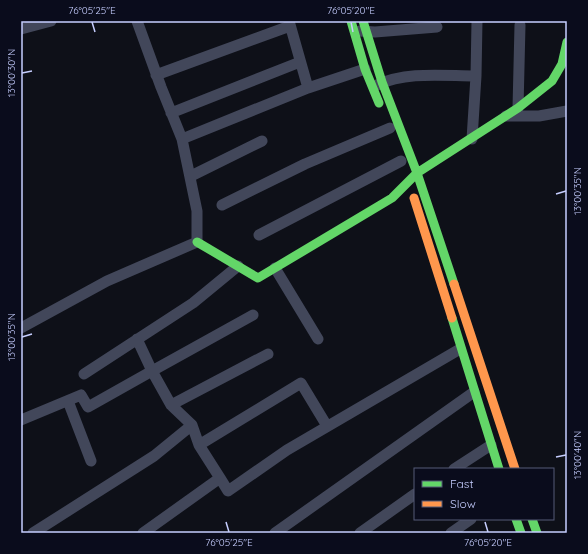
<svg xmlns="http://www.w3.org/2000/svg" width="588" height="554" font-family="Quicksand,sans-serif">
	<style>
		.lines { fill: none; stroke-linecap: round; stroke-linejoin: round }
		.street { stroke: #42475a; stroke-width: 11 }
		.fast { stroke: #63d668; stroke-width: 9 }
		.slow { stroke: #ff974d; stroke-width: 9 }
		.ticks { fill: none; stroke: #c6ceff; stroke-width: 1.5 }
		.neatline { fill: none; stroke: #c6ceff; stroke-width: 1.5 }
		.ticks-label { font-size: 10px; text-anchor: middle; fill: #c6ceff }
	</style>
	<rect width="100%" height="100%" fill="#0e1018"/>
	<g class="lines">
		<path class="street" d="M289,21L308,88L365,69
			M21,29L51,21
			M360,31L375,32L437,27
			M156,75L290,26
			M377,85C407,71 444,76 476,76
			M518,108L520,25
			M171,113L300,62
			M506,116H539L567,111
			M182,139L308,88
			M472,139L476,76L477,21
			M191,176L262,141
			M222,205L305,164L390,128
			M259,235L401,161
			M275,268L318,339
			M21,328L107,281L197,242V211L182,139L161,87L137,21
			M137,339L152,371L253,315
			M84,374L193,303L238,266
			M68,401L91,461
			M171,405L268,354
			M21,420L81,395L88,407L152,371L171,405L192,425L199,445
			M454,469L491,445
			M220,478L199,445L301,383L327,426
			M33,533L154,456L192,425
			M143,533L220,478L228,491L287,450L460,349
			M275,533L474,392
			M360,533L415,494
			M451,533L471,519"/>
		<path class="fast" d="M351,21L365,69L379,103
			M363,21L382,82L417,173L454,284
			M197,242L258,278L392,198L417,173L518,108L552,81L562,64L567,42
			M452,318L499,469
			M516,519L521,533
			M532,519L537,533"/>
		<path class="slow" d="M414,198L452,318
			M454,284L515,469"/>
	</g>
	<path class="ticks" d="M92,22L95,32M351,22L353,32M22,73L32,71M556,194L566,191M22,337L32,334M556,457L566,455M226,522L229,532M485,522L488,532"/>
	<rect width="588" height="554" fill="none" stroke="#0a0c1c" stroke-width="44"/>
	<rect x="414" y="468" width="140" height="52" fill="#0a0c1c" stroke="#555a77"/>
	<rect x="422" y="481" width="20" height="6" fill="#63d668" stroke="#555a77"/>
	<text x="450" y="488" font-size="12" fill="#c6ceff">Fast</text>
	<rect x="422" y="501" width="20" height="6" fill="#ff974d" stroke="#555a77"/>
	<text x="450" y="508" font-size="12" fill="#c6ceff">Slow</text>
	<rect x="22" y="22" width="544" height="510" class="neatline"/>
	<g class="ticks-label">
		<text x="92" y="14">76°05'25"E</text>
		<text x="351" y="14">76°05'20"E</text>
		<text transform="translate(11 73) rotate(-90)" y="4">13°00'30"N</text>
		<text transform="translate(577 191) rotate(-90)" y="4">13°00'35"N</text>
		<text transform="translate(11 337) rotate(-90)" y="4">13°00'35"N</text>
		<text transform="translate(577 455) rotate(-90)" y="4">13°00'40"N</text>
		<text x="229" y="546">76°05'25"E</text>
		<text x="488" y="546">76°05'20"E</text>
	</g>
</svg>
